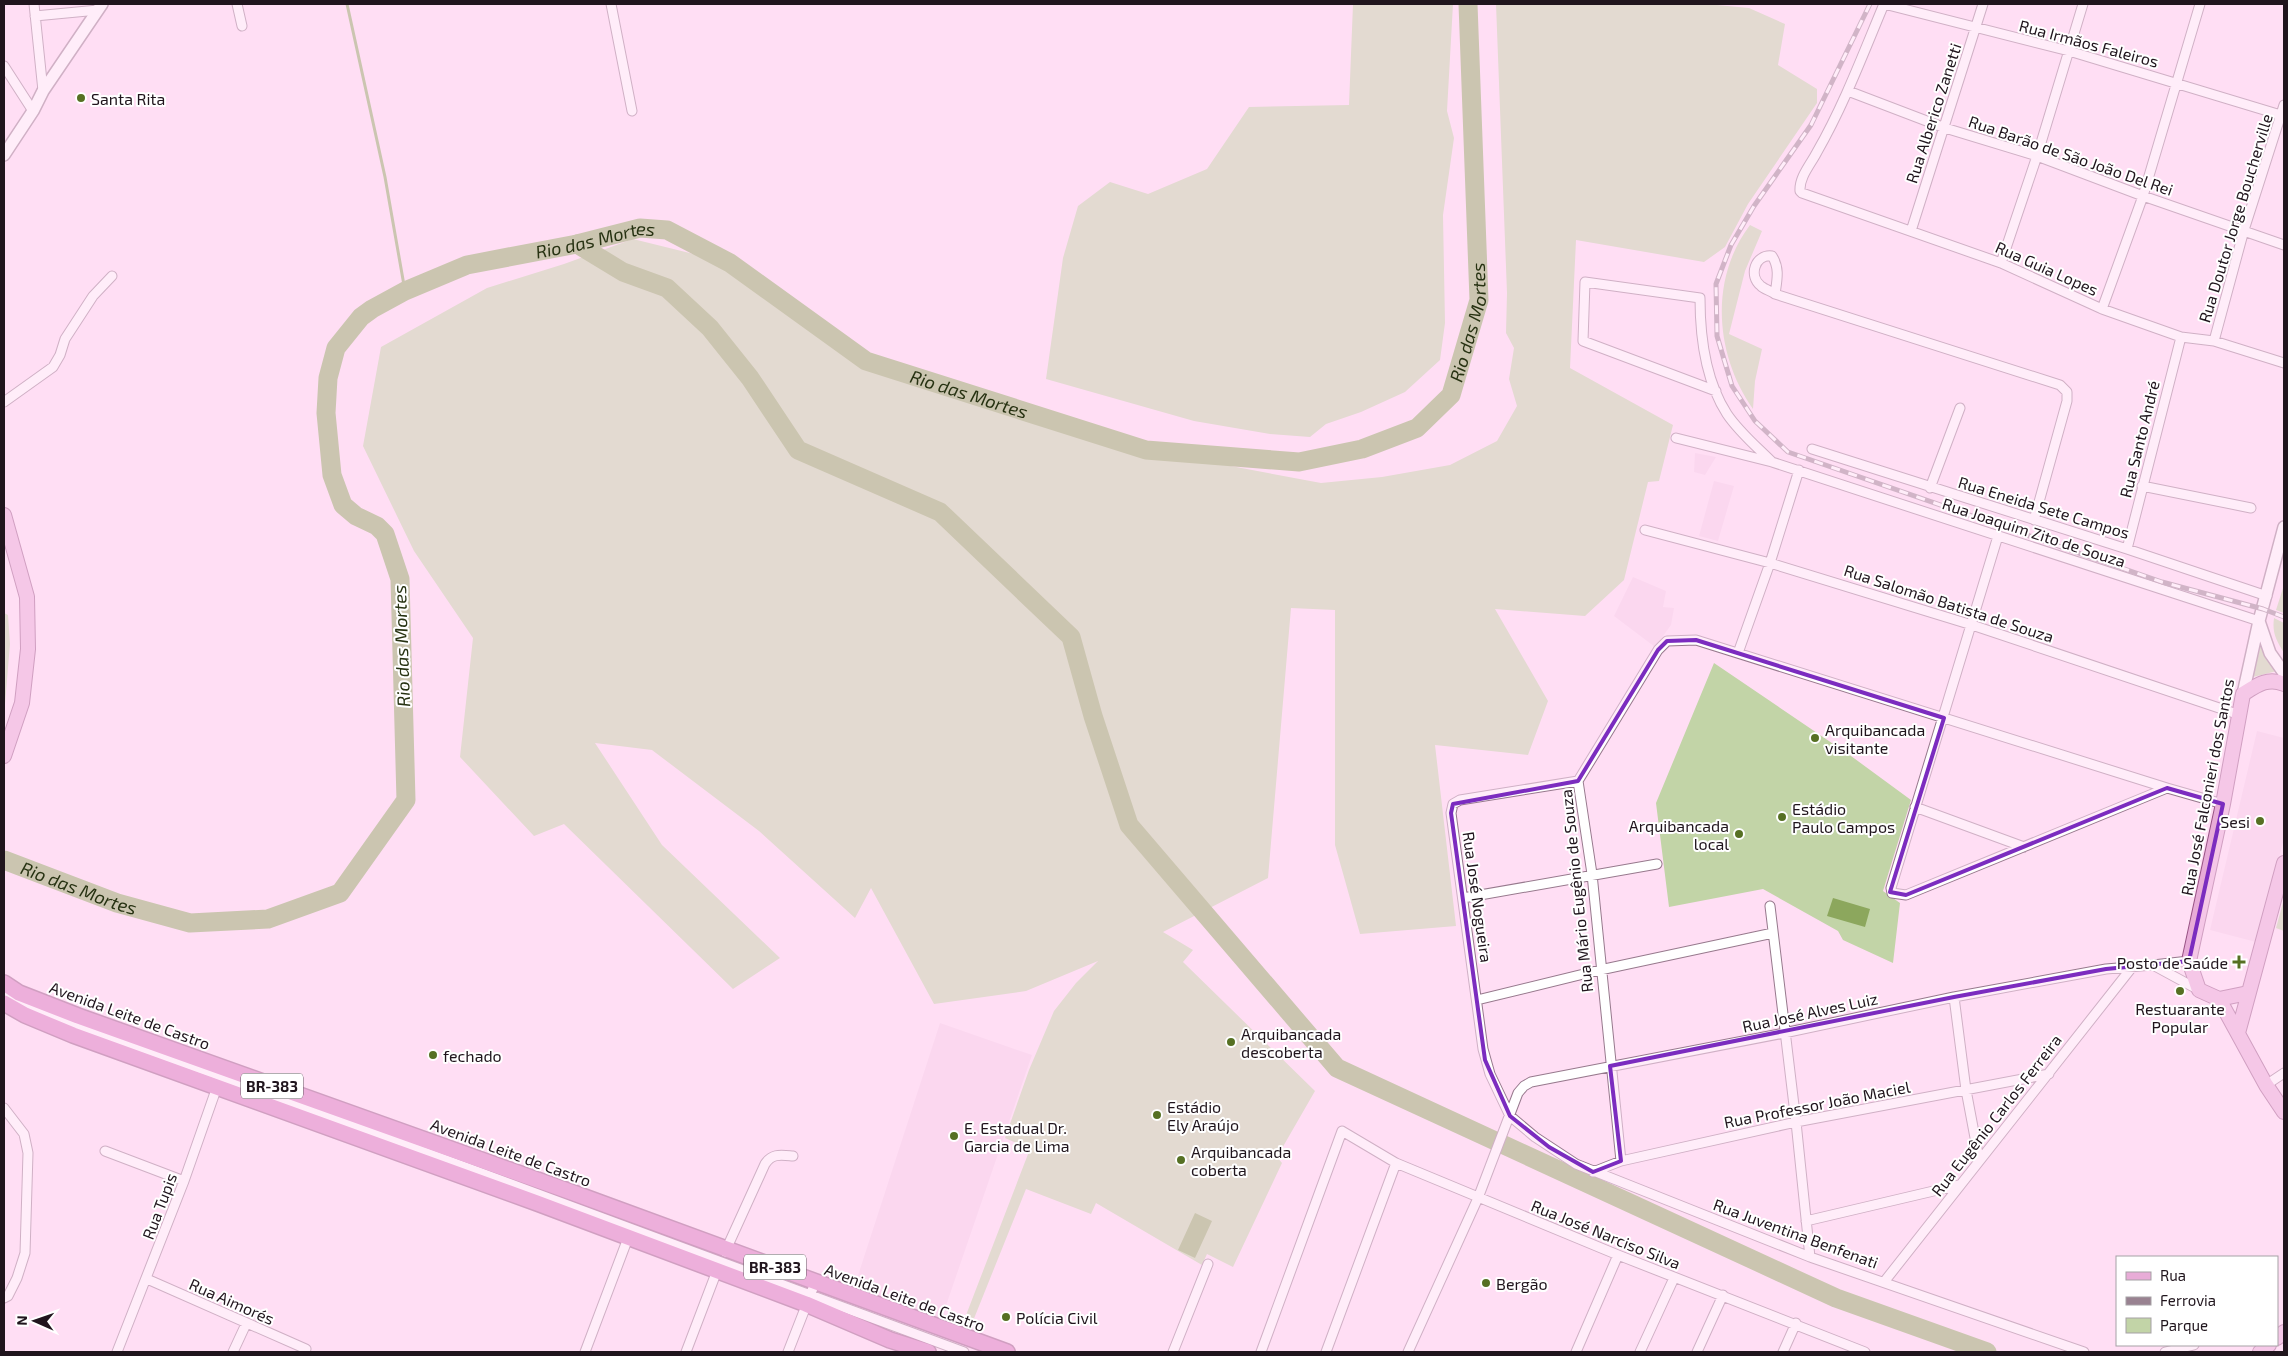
<svg xmlns="http://www.w3.org/2000/svg" width="2288" height="1356" font-family="'Exo 2',sans-serif">
	<style>
		.built { fill: #f6cfe9 }
		.green { fill: #c2d4a7 }
		.water { fill: #8ca75d }
		.lines { fill: none; stroke-linecap: round; stroke-linejoin: round }
		.stream { stroke: #8ca75d; stroke-width: 3 }
		.river { stroke: #8ca75d; stroke-width: 19 }
		.street-casing { stroke: #97798d; stroke-width: 11 }
		.secondary-casing { stroke: #97798d; stroke-width: 14 }
		.primary-casing { stroke: #985384; stroke-width: 16 }
		.highway-casing { stroke: #985384; stroke-width: 18 }
		.street { stroke: #fff; stroke-width: 9 }
		.secondary { stroke: #fff; stroke-width: 11 }
		.primary { stroke: #e8acd7; stroke-width: 14 }
		.highway { stroke: #d875bc; stroke-width: 15 }
		.rail-casing { stroke: #998291; stroke-width: 5 }
		.rail { stroke: #fff; stroke-width: 3; stroke-dasharray: 9; stroke-linecap: butt }
		.marked { fill: none; stroke: #7b2cbf; stroke-width: 4; stroke-linejoin: round }
		.poi-dot { fill: #567023; stroke: #fff; stroke-width: 2 }
		.labels { text-anchor: middle; dominant-baseline: central; stroke-width: 4; stroke-linejoin: round; paint-order: stroke }
		.shield { fill: #fff; stroke: #635b61; stroke-width: 1 }
		.shield-label { font-size: 15px; font-weight: bold; fill: #20151d }
		.street-label { font-size: 16px; fill: #20151d; stroke: #fff }
		.poi-label { font-size: 16px; fill: #20151d; stroke: #fff; text-anchor: start }
		.water-label { font-size: 18px; font-style: italic; fill: #273212; stroke: #fff }
	</style>
	<rect width="100%" height="100%" fill="#ffdef4"/>
	<path class="built" d="M1695,453L1716,457L1705,475L1694,472Z
		M1714,481L1734,486L1718,541L1699,536Z
		M1633,577L1666,591L1663,607L1674,608L1671,625L1655,647L1614,616Z
		M2257,731L2284,738V839L2256,942L2210,930Z
		M940,1023L1032,1055L939,1326L852,1294Z"/>
	<path class="green" d="M1353,4H1453L1447,111L1454,138L1443,215L1445,323L1440,360L1405,392L1361,412L1326,424L1310,437L1270,434L1194,421L1046,379L1063,258L1078,206L1110,182L1148,194L1207,169L1249,107L1349,105Z
		M1496,4H1706L1749,8L1785,24L1778,65L1817,89V103L1748,204L1725,247L1704,262L1576,240L1570,368L1673,425L1659,481L1648,482L1624,580L1585,616L1495,609L1548,701L1528,755L1435,745L1456,926L1360,934L1335,845V610L1291,608L1268,878L1163,932L1193,950L1183,962L1315,1091L1277,1157L1282,1163L1233,1267L1207,1254L1202,1265L1096,1203L1091,1214L1026,1189L971,1326L963,1323L1030,1149L1005,1138L1029,1070L1054,1011L1076,983L1098,961L1026,991L934,1004L871,888L855,918L759,831L652,750L595,743L662,845L780,958L733,989L564,824L534,836L460,757L473,638L414,551L363,446L381,347L487,288L564,264L633,239L730,263L866,361L1146,450L1321,483L1382,477L1450,465L1497,441L1517,406L1509,379L1514,348L1506,333L1507,293Z
		M1750,225L1762,231L1745,271L1729,334L1762,349L1755,381L1753,409C1715,355 1709,279 1750,225Z
		M2284,585V613L2276,610Z
		M4,613L8,615L10,644L4,716Z
		M2274,618L2284,623V653C2276,640 2272,633 2274,618Z
		M2262,640L2277,671L2253,677Z
		M1714,663L1851,756L1911,800L1883,891L1900,903L1893,963L1843,940L1838,931L1763,889L1669,907L1656,803Z
		M2284,899V931L2276,928Z"/>
	<path class="water" d="M1833,898L1870,909L1865,927L1827,916Z
		M1195,1213L1212,1221L1195,1258L1178,1250Z"/>
	<g class="lines">
		<path class="stream" d="M347,4L385,177L405,291"/>
		<g class="river">
			<path d="M577,244L623,272L667,288L710,328L750,378L798,450L940,512L1071,637L1093,716L1129,825L1337,1068L1836,1298L1987,1352"/>
			<path id="s1" d="M4,860L117,903L190,923L268,919L340,893L406,800L400,579L385,534L377,526L356,516L343,505L332,475L326,413L328,378L336,348L361,317L372,309L405,291L467,265L577,244L640,228L667,230L730,263L866,361L1146,450L1299,462L1362,449L1417,428L1451,395L1479,300L1468,4"/>
		</g>
		<defs>
			<path id="street" d="M34,4L43,91
				M237,4L242,26
				M611,4L632,111
				M1884,4C1863,54 1844,105 1817,152C1811,164 1799,177 1800,191L1802,193L2001,263L2102,309L2181,337L2214,341L2284,363
				M1884,4L2069,51L2284,116
				M35,16L98,10
				M4,66L33,111
				M1848,91L1945,128L2037,156L2143,196L2284,245
				M1911,231L1983,4
				M2001,263L2037,156L2083,4
				M1775,294C1777,280 1780,268 1772,256C1755,254 1748,276 1761,286C1764,289 1771,291 1775,294L2060,385L2067,392V401L2034,520
				M2102,309L2143,196L2200,4
				M2214,341L2244,230L2284,105
				M1716,391L1583,341L1585,282L1700,298C1700,337 1705,380 1727,414C1739,432 1757,447 1772,462L2259,621
				M4,402L53,367L60,355L65,339L93,296L112,276
				M1676,438L1772,462
				M1812,449L2127,549L2267,596
				M2142,486L2251,508
				M1930,488L1960,408
				M1645,530L1770,563L1972,625L2240,715
				M1998,536L1891,888L1892,893L1906,895L2167,788L2223,804
				M2127,549L2181,337
				M1738,653L1770,563L1799,470
				M1578,781L1460,800L1453,804L1451,813L1483,1049L1490,1074L1510,1116L1535,1137L1576,1164L1810,1257L2084,1352
				M1915,807L2024,847
				M1463,898L1657,864
				M1770,906L1796,1122L1810,1257
				M2189,961L2153,965L2199,990
				M4,995L11,1001L217,1075L964,1352
				M1954,997L1966,1090L1979,1159
				M1477,1000L1600,970L1773,933
				M2266,1085L2284,1073
				M4,1108L24,1134L28,1153L25,1253L17,1278L8,1296L4,1298
				M105,1151L184,1181
				M1621,1161L1592,874L1578,781L1658,650L1667,641L1696,640L2167,788
				M1593,1172L1621,1161L1796,1122L2049,1074
				M1806,1221L1959,1185
				M725,1252L765,1164C772,1153 781,1155 793,1156
				M147,1279L306,1349
				M1884,1282L2133,966
				M117,1352L184,1181L218,1084
				M233,1352L246,1324
				M585,1352L628,1238
				M686,1352L718,1268
				M788,1352L815,1283
				M1173,1352L1208,1264
				M1261,1352L1342,1131L1396,1163L1618,1255L1865,1352
				M1326,1352L1396,1163
				M1408,1352L1478,1198L1518,1093L1524,1086L1531,1082L1784,1033L1954,997L2106,969L2153,965
				M1576,1352L1618,1255
				M1640,1352L1674,1278
				M1697,1352L1723,1295
				M1783,1352L1796,1323
				M2165,1352L2194,1345"/>
			<path id="secondary" d="M4,155L33,111L43,91L102,4
				M2259,621L2270,653L2284,673
				M2243,694L2259,621L2284,527"/>
			<path id="primary" d="M4,515L27,597L28,649L22,703L4,756
				M2284,684C2268,677 2257,685 2243,694L2223,804L2189,961L2199,990L2219,999L2266,1085L2284,1112
				M2219,999L2248,993
				M2238,1033L2284,863
				M2277,1338L2284,1332
				M2260,1352L2269,1345"/>
			<path id="highway" d="M4,983L19,993L78,1016L571,1192L1007,1352
				M4,1003L25,1015L73,1035L537,1203L806,1304L890,1340L928,1352"/>
		</defs>
		<use href="#street" class="street-casing"/>
		<use href="#secondary" class="secondary-casing"/>
		<use href="#primary" class="primary-casing"/>
		<use href="#highway" class="highway-casing"/>
		<use href="#street" class="street"/>
		<use href="#secondary" class="secondary"/>
		<use href="#primary" class="primary"/>
		<use href="#highway" class="highway"/>
		<defs>
			<path id="rail" d="M1870,4L1811,125L1754,206L1731,245L1716,284L1717,336L1732,386L1755,421L1788,452L2162,582L2263,609L2284,617"/>
		</defs>
		<use href="#rail" class="rail-casing"/>
		<use href="#rail" class="rail"/>
	</g>
	<path d="M0 0H2288V1356H0ZM1696,640L1944,718L1890,892L1906,895L2167,788L2223,804L2189,961L2106,969L1954,997L1610,1066L1621,1161L1593,1172L1549,1147L1510,1116L1485,1060L1451,813L1453,804L1578,781L1658,650L1667,641Z" fill="#ffdef4" fill-opacity=".55" fill-rule="evenodd"/>
	<path class="marked" d="M1696,640L1944,718L1890,892L1906,895L2167,788L2223,804L2189,961L2106,969L1954,997L1610,1066L1621,1161L1593,1172L1549,1147L1510,1116L1485,1060L1451,813L1453,804L1578,781L1658,650L1667,641Z"/>
	<g class="poi-dot">
		<circle cx="81" cy="98" r="5"/>
		<circle cx="1815" cy="738" r="5"/>
		<circle cx="1782" cy="817" r="5"/>
		<circle cx="2260" cy="821" r="5"/>
		<circle cx="1739" cy="834" r="5"/>
		<path d="M2236.5 954.5h5v5h5v5h-5v5h-5v-5h-5v-5h5z"/>
		<circle cx="2180" cy="991" r="5"/>
		<circle cx="1231" cy="1042" r="5"/>
		<circle cx="433" cy="1055" r="5"/>
		<circle cx="1157" cy="1115" r="5"/>
		<circle cx="954" cy="1136" r="5"/>
		<circle cx="1181" cy="1160" r="5"/>
		<circle cx="1486" cy="1283" r="5"/>
		<circle cx="1006" cy="1317" r="5"/>
	</g>
	<g class="labels">
		<g class="shield">
			<rect x="241" y="1073.5" width="62" height="25" rx="4"/>
			<rect x="744" y="1254.5" width="62" height="25" rx="4"/>
		</g>
		<g class="shield-label">
			<text x="272" y="1086">BR-383</text>
			<text x="775" y="1267">BR-383</text>
		</g>
		<g class="street-label">
			<text transform="translate(2089 43) rotate(15)">Rua Irmãos Faleiros</text>
			<text transform="translate(1933 113) rotate(-72)">Rua Alberico Zanetti</text>
			<text transform="translate(2071 155) rotate(19)">Rua Barão de São João Del Rei</text>
			<text transform="translate(2235 218) rotate(-73)">Rua Doutor Jorge Boucherville</text>
			<text transform="translate(2047 268) rotate(24)">Rua Guia Lopes</text>
			<text transform="translate(2139 439) rotate(-76)">Rua Santo André</text>
			<text transform="translate(2044 507) rotate(17)">Rua Eneida Sete Campos</text>
			<text transform="translate(2034 532) rotate(18)">Rua Joaquim Zito de Souza</text>
			<text transform="translate(1949 603) rotate(18)">Rua Salomão Batista de Souza</text>
			<text transform="translate(2207 787) rotate(-79)">Rua José Falconieri dos Santos</text>
			<text transform="translate(1576 891) rotate(-96)">Rua Mário Eugênio de Souza</text>
			<text transform="translate(1478 897) rotate(82)">Rua José Nogueira</text>
			<text transform="translate(1810 1012) rotate(-12)">Rua José Alves Luiz</text>
			<text transform="translate(130 1015) rotate(20)">Avenida Leite de Castro</text>
			<text transform="translate(1817 1104) rotate(-11)">Rua Professor João Maciel</text>
			<text transform="translate(1996 1115) rotate(-52)">Rua Eugênio Carlos Ferreira</text>
			<text transform="translate(511 1152) rotate(20)">Avenida Leite de Castro</text>
			<text transform="translate(159 1206) rotate(-69)">Rua Tupis</text>
			<text transform="translate(1796 1233) rotate(20)">Rua Juventina Benfenati</text>
			<text transform="translate(1606 1234) rotate(22)">Rua José Narciso Silva</text>
			<text transform="translate(905 1297) rotate(20)">Avenida Leite de Castro</text>
			<text transform="translate(232 1301) rotate(24)">Rua Aimorés</text>
		</g>
		<g class="poi-label">
			<text x="91" y="98">Santa Rita</text>
			<text x="1825" y="729">Arquibancada<tspan x="1825" dy="18">visitante</tspan></text>
			<text x="1792" y="808">Estádio<tspan x="1792" dy="18">Paulo Campos</tspan></text>
			<text x="2250" y="821" text-anchor="end">Sesi</text>
			<text x="1729" y="825" text-anchor="end">Arquibancada<tspan x="1729" dy="18">local</tspan></text>
			<text x="2228" y="962" text-anchor="end">Posto de Saúde</text>
			<text x="2180" y="1008" text-anchor="middle">Restuarante<tspan x="2180" dy="18">Popular</tspan></text>
			<text x="1241" y="1033">Arquibancada<tspan x="1241" dy="18">descoberta</tspan></text>
			<text x="443" y="1055">fechado</text>
			<text x="1167" y="1106">Estádio<tspan x="1167" dy="18">Ely Araújo</tspan></text>
			<text x="964" y="1127">E. Estadual Dr.<tspan x="964" dy="18">Garcia de Lima</tspan></text>
			<text x="1191" y="1151">Arquibancada<tspan x="1191" dy="18">coberta</tspan></text>
			<text x="1496" y="1283">Bergão</text>
			<text x="1016" y="1317">Polícia Civil</text>
		</g>
		<g class="water-label">
			<text stroke="none"><textPath href="#s1" startOffset="1235">Rio das Mortes</textPath></text>
			<text stroke="none"><textPath href="#s1" startOffset="2240">Rio das Mortes</textPath></text>
			<text stroke="none"><textPath href="#s1" startOffset="1655">Rio das Mortes</textPath></text>
			<text transform="translate(401 646) rotate(-92)">Rio das Mortes</text>
			<text stroke="none"><textPath href="#s1" startOffset="80">Rio das Mortes</textPath></text>
		</g>
	</g>
	<rect width="2288" height="1356" fill="none" stroke="#20151d" stroke-width="10"/>
	<rect x="2116" y="1256" width="162" height="90" fill="#ffffff" stroke="#a6a1a5"/>
	<rect x="2126" y="1272" width="25" height="8" fill="#e8acd7" stroke="#a6a1a5"/>
	<text x="2160" y="1281" font-size="15" fill="#20151d">Rua</text>
	<rect x="2126" y="1297" width="25" height="8" fill="#998291" stroke="#a6a1a5"/>
	<text x="2160" y="1306" font-size="15" fill="#20151d">Ferrovia</text>
	<rect x="2126" y="1318" width="25" height="15" fill="#c2d4a7" stroke="#a6a1a5"/>
	<text x="2160" y="1331" font-size="15" fill="#20151d">Parque</text>
	<g transform="translate(35 1321) rotate(272)" stroke="#ffffff" stroke-width="4" paint-order="stroke">
	<path d="M0-4L9 19L0 12L-9 19Z" fill="#20151d"/>
	<text y="-8" font-size="14" font-weight="bold" text-anchor="middle" fill="#20151d">N</text>
	</g>
</svg>
